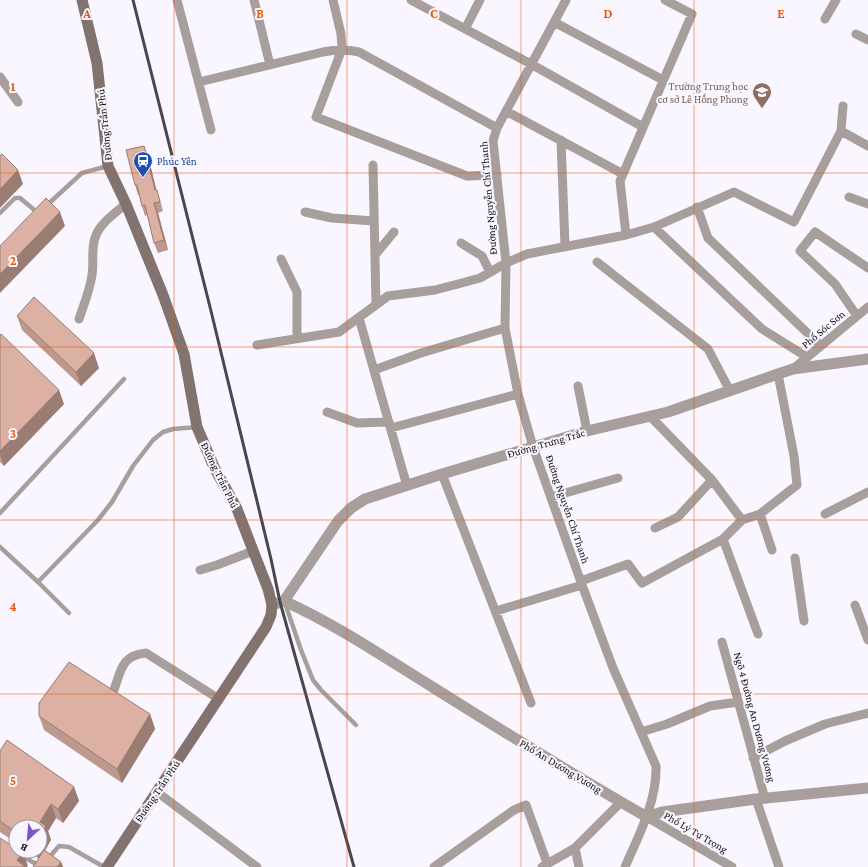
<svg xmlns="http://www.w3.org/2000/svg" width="868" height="867" font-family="'Crimson Pro',serif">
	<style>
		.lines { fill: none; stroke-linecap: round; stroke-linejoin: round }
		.service { stroke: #a89e9b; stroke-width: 4.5 }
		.minor { stroke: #a89e9b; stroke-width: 9 }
		.tertiary { stroke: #a89e9b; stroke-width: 11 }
		.secondary { stroke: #82736f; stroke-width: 11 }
		.rail { stroke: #49464d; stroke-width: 3 }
		.wall { fill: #bd988c }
		.shaded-wall { fill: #9a7c72 }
		.building { fill: #dcb1a3; stroke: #9a7c72 }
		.grid { fill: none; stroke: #e8590c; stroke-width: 1; stroke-opacity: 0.55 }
		.labels { text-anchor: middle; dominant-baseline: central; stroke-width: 4; stroke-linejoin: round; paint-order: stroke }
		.education-label { font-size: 11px; fill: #785e54; stroke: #f9f6ff; text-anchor: end }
		.street-label { font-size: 11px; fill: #100d14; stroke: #f9f6ff }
		.transit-label { font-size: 11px; fill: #164399; stroke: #f9f6ff; text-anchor: start }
		.grid-label { font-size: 13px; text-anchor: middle; font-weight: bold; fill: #e8590c; stroke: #f9f6ff; stroke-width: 4; stroke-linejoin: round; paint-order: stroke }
	</style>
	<rect width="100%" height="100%" fill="#f9f6ff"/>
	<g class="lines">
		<path class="service" d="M46,206L82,173L108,166
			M0,213L15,198H20L38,213
			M0,513L124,379
			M0,547L38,582L98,520L112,502L133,466L153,440L163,432L173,429L197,427
			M38,582L69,613
			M285,603L301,650L313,680L321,690L356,725
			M19,854L36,864H41
			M47,860L59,846L69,847L104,867"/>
		<path class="minor" d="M177,0L211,130
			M254,0L270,65
			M333,0L341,34L342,49L316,117L467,176L497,175
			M411,0L531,64L643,127
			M566,0L497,128L493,141L506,263L505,328L518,394L533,447L582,585L613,668L656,766C657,801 639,835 625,867
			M825,19L836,0
			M554,22L663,80
			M465,29L480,0
			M856,34L868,40
			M0,77L18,102
			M199,82L323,52L342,49L359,52L497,128
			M506,111L623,174
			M841,131L868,146
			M561,140L565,246
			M373,165L376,305
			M849,197L868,204
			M697,207L708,238L821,346
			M305,212L332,218L374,221
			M654,227L762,329L807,357
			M626,235L620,181L692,14L665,0
			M461,243L482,256L490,272
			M375,255L394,232
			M281,259L297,292V338
			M597,262L708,349L730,391
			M857,316L835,284L800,251L815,232L868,268
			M359,318L407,486
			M79,319C84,304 90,290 92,275C94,263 91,249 95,238C99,224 115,213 126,204
			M257,345L339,332L388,296L435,290L458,284L480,278L506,263L527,254L626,235L654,227L734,192L794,222L841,131L843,106
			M793,369L868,307
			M374,370L421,353L505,328
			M578,386L587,431
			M327,412L357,423L389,422
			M391,428L518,394
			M442,474L531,703
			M551,497L618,478
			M760,514L772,550
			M825,514L868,492
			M742,520L760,514L797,485L794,456L778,374
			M655,528L678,517L712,480
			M723,539L758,634
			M795,558L804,621
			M200,570L217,565L253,551
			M581,581L628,564L642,583L723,539L742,520L712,480L650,416
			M855,605L868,640
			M496,611L582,585
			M722,642L765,799
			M114,690C121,670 122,655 146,653L219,699
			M641,732L667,724L710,706L738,702
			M753,758L785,741L825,724L868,713
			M157,792L257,867
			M756,799L779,867
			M647,817L732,867
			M434,867L514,810L526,805L547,863
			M542,867L575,848
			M579,867L575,848L621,802"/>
		<path class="tertiary" d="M284,601C337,625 385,658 434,688C504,732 575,776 647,817L662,812L756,799L868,788
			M272,605L284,601L338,521L351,508L365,499L442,474L587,431L668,412L778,374L793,369L868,359"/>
		<path class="secondary" d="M82,0L97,63L108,166L126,204L163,295L184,354L197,427L214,467L237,509L268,589L272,605L271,615L266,627L107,867"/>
		<path class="rail" d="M133,0L211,311L271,559L280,602L354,867"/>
	</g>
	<path class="wall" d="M148,156L156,190L160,200L163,211L158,213L168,250L158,253L154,243L147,215L145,216L142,206L139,195H138L135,185Z
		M17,316L99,368L81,386L22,330Z
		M0,335L64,404L4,466L0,462Z
		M150,714L155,729L122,783L44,730L39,716Z
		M0,751L74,787L79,801L63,823L56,818L48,831L51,840L45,851L61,862L63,867H33L39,859L28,851H40V827H16V843L0,832Z"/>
	<path class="shaded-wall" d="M144,146L148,156L159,200L155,190Z
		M18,170L23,184L0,208V189Z
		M154,203L158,213L168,250L164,240Z
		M60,212L65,226L0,293V274Z
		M94,353L99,368L81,386L76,372Z
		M59,390L64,404L4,466L0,454V451Z
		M150,714L155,729L122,783L117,769Z
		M74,787L79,801L63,823L58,809Z
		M51,804L56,818L48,831L51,840L39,859L36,851H40V822Z
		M23,852L28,866L27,867H20L17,860Z
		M61,862L63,867H57Z"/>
	<path class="building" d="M144,146L155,190H157L160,202L154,203L164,240L154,243L145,205L142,206L137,185H135L126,150Z
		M2,154L18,170L0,189V156Z
		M46,198L60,212L0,274V246Z
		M34,297L94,353L76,372L17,316Z
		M1,334L59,390L0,451V335Z
		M69,662L150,714L117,769L39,716V703Z
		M7,740L74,787L58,809L51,804L40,822L46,826L40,836V827H16V832L0,821V751Z
		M0,838L16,848V851H21L23,852L17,860L25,867H0Z
		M44,850L61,862L57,867H33Z"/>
	<path class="grid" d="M174,0V867M347,0V867M521,0V867M694,0V867M0,173H868M0,347H868M0,520H868M0,694H868"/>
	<defs>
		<symbol id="school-pin" viewBox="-11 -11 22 30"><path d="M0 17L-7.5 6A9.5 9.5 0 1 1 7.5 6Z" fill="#8d6e63" stroke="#f9f6ff"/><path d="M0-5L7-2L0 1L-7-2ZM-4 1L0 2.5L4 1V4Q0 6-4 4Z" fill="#fff"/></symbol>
		<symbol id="station-pin" viewBox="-11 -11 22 30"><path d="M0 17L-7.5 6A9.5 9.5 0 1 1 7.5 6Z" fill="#1a4fb4" stroke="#f9f6ff"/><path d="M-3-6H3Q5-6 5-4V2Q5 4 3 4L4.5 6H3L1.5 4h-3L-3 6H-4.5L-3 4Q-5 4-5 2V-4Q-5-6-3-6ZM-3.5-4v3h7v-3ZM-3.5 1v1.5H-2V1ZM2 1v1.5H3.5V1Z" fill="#fff"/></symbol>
	</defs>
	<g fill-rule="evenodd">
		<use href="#school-pin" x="751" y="81" width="22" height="30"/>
		<use href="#station-pin" x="132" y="150" width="22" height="30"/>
	</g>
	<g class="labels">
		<g class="education-label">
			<text x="748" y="86">Trường Trung học<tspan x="748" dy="13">cơ sở Lê Hồng Phong</tspan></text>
		</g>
		<g class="street-label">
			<text transform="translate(104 125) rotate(-96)">Đường Trần Phú</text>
			<text transform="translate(488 198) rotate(-95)">Đường Nguyễn Chí Thanh</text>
			<text transform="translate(823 329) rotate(-40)">Phố Sóc Sơn</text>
			<text transform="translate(546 443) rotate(-16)">Đường Trưng Trắc</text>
			<text transform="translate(220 475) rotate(64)">Đường Trần Phú</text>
			<text transform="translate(568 509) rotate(71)">Đường Nguyễn Chí Thanh</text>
			<text transform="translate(755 717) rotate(75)">Ngõ 4 Đường An Dương Vương</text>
			<text transform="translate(561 766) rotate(31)">Phố An Dương Vương</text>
			<text transform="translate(157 791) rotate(-56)">Đường Trần Phú</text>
			<text transform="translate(696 832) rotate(30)">Phố Lý Tự Trọng</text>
		</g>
		<g class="transit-label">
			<text x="157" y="161">Phúc Yên</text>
		</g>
	</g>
	<g class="grid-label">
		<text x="87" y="18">A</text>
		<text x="260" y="18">B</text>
		<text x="434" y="18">C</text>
		<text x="608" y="18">D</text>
		<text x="781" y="18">E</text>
		<text x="13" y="91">1</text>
		<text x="13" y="265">2</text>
		<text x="13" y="438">3</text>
		<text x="13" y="611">4</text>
		<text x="13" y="785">5</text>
	</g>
	<g transform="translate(28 839) rotate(206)"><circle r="19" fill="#f9f6ff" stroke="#9c99a1"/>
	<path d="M0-3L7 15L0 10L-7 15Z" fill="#7c53cd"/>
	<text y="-6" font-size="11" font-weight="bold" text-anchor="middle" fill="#100d14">B</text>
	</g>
</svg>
